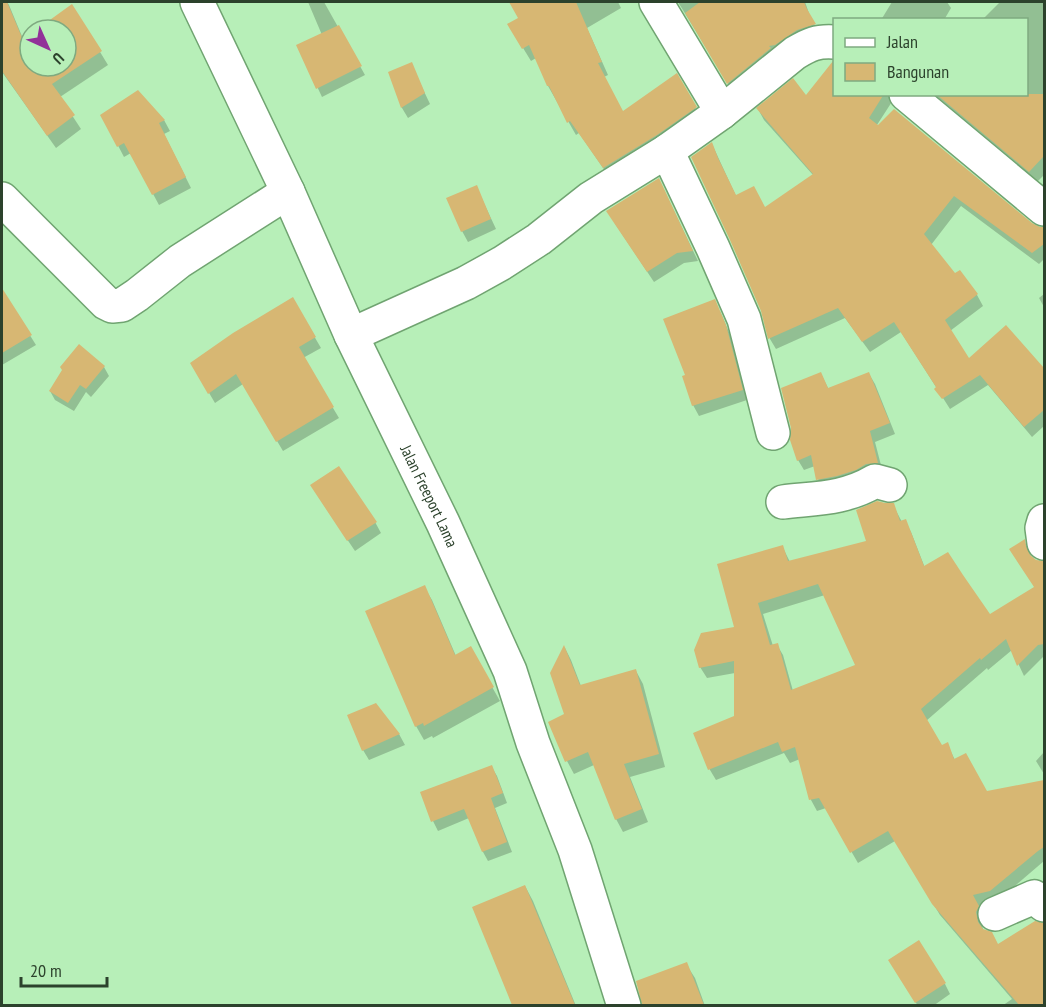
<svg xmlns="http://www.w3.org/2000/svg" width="1046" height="1007" font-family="'PT Sans Narrow',sans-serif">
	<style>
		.shadow { fill: #0003; fill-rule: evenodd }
		.building { fill: #d7b773; fill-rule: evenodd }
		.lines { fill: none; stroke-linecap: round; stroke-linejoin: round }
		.minor-casing { stroke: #70a471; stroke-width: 36 }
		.minor { stroke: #fff; stroke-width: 33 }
		.labels { text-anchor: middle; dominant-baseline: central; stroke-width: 4.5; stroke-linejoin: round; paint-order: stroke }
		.street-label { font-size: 16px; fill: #2c422c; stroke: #b7efb8 }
	</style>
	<rect width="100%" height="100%" fill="#b7efb8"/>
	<path class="shadow" d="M2,2H7L9,5L24,41L30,37V66H66V30H39L72,6L108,65L60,97L81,129L56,148L2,72Z
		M308,2H324L365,75L322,97L298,46L322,35Z
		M511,2H618L621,8L587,28L608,75L604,77L623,113L676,75L703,121L612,181L579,133L576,135L548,86L536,58L531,61L509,25L520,18Z
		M678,2H805L811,19L821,35L734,93Z
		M892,2H947L951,8L944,20H881Z
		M1000,2H1044V175L1036,183L930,94H1026V20H982Z
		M834,62V94H897L875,128L1031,225L1041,229L1044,228V259L1039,264L961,206L931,245L955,276L977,295L983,306L950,331L969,360L1006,327L1044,371V426L1032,437L988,385L950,409L901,332L870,352L845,318L776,349L770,339L712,144L736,196L765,209L813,175L764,120L758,109L806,97Z
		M411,64L430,104L408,118L402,108L390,73Z
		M137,92L164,120L170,131L164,134L191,188L159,205L131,153L124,157L102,115Z
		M476,186L496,229L468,242L462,231Z
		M664,190L698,261L684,263L654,282L614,222Z
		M1044,294V307L1039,298Z
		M293,300L321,348L303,358L339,418L283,451L243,384L215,403L192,364Z
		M11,305L36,345L2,365V310Z
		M720,311L731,337L747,400L699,416L693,405L687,376Z
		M80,346L104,367L109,376L91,397L86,392L74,411L55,400L50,391Z
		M821,374L829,390L869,374L875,384L895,434L875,442L883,473L824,490L818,479L815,466L804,470L798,460Z
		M318,496L375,522L381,533L355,551Z
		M893,505L902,522L905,521L911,532L925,568L989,616L1036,588L1024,541L1030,552L1031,558L1036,561L1043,563L1044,565V656L1024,676L1012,650L988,670L987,668L926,721L941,747L947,744L955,760L986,793L1026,785L1044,820V861L996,902L978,906L984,918L982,924L983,930L998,945L1044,925V1006H1002L1012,999L940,915L895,841L858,863L826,808L817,811L811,800L800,759L790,763L784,753L716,780L710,770L695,733L736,717L735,673L707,678L700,667L736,628L782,546L790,562L868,542ZM825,595L857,666L793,691L783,655L777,645L773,646L763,614Z
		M424,587L432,600L456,656L470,648L500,701L433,738L432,736L424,740L416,726Z
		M565,648L571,660L581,686L636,671L643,684L665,767L630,777L648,822L623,832L616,819L594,765L574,774L567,761Z
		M375,705L399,734L405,745L369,760L363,750Z
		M1044,752V774L1036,761Z
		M491,766L497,776L507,803L495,808L512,852L488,861L483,852L469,818L438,831L433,821Z
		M525,886L533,901L576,1006H514L474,907Z
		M686,964L695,978L705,1006H644L643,1000Z
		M896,971L945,984L950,994L933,1006H918Z"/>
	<path class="building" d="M2,2H7L23,40L30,35V66H66V30H36L72,4L102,51L52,84L75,115L47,136L2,71Z
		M509,2H576L602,62L598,63L623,111L677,73L697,107L657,135L603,168L570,121L567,123L549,86H547L529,45L522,49L507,24L518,18Z
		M700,2H804L807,9L816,24L797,30L775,45L769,46L771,48L727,84L685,13Z
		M339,25L362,66L316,89L296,45Z
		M833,61H834V94H884L869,118L878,125L894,109L1032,223L1040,227H1044V244L1032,253L954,196L924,234L955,273L960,270L978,294L945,320L969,358L1006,325L1044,368V410L1024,427L980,375L942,399L934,389L936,387L894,322L862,342L838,308L768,339L761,311L730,240L691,157L712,142L718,158L736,195L754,186L765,207L813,174L756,108L793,78L806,95Z
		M412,62L425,93L401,108L388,72Z
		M138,90L165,120L159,123L186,177L152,195L124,143L117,147L100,115Z
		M936,94H1044V156L1029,172Z
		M659,178L693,251L677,253L647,272L606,211Z
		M477,185L491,219L461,232L446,198Z
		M2,288L32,335L2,353Z
		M293,297L316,337L299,347L334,407L276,442L236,374L208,394L190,363L233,333Z
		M715,299L726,325L743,390L692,406L682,376L685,375L663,319Z
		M79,344L105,366L86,389L80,385L68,403L49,391L62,370L60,367Z
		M821,372L828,388L869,372L890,423L870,431L878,463L866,464L856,470L837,476L816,480L811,455L797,461L790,440L791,428L781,388Z
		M339,466L377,522L347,541L310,485Z
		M877,501L885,503H894L900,521L906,519L924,566L948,552L963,575L990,614L1034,587L1009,549L1025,539L1026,546L1030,555L1036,560L1044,561V644L1038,645L1017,666L1006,639L981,660L980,658L921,709L942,745L948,742L954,759L966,753L987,791L1044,780V847L1038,851L990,891L973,895L979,906L976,912L978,922L983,929L992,932L998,944L1035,921L1044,923V1005H1019L932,904L888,831L850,853L819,798L809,800L795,747L782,752L778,742L708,770L693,733L734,716V661L699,668L694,650L701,633L734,627L717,564L783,545L788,561L866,541L856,510ZM818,584L855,665L791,690L778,643L770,645L758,603Z
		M425,585L455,655L471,646L494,687L424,726L423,723L415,727L365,611Z
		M564,645L580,685L636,669L659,754L624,764L642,809L615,820L588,752L565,762L548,722L564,714L550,673Z
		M376,703L400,734L362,751L347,715Z
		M492,765L503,793L491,798L507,842L482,852L464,809L431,822L420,792Z
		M525,885L575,1005H512L472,907Z
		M919,940L946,983L915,1003L888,960Z
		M687,962L704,1005H642L636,981Z"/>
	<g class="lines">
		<defs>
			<g id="minor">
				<path id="s1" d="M197,2L288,192L351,335L443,523L510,671L533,743L575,850L624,1006"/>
				<path d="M656,2L722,112"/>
				<path d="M906,94L1044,209"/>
				<path d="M667,151L713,248L744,319L773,433"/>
				<path d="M2,199L106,303L112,306L122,305L137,295L180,261L288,192"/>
				<path d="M351,335L466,283L502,263L539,239L591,198L667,151L722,112L795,53C810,44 817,41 834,42"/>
				<path d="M783,502C816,498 845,499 875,481L890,485"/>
				<path d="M1044,521L1042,528L1044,543"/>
				<path d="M995,914L1034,897L1044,905"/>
			</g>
		</defs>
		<use href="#minor" class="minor-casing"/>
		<use href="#minor" class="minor"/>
	</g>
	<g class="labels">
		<g class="street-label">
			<text stroke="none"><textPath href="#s1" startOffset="546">Jalan Freeport Lama</textPath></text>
		</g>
	</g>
	<rect width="1046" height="1007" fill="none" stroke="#2c422c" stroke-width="6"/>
	<rect x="833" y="18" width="195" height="78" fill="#b7efb8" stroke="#7faa80" stroke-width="1.5"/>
	<rect x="845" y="38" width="30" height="9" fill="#ffffff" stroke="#7faa80" stroke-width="1.5"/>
	<text x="887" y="48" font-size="18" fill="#2c422c">Jalan</text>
	<rect x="845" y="63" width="30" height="18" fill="#d7b773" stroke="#7faa80" stroke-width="1.5"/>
	<text x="887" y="78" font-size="18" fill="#2c422c">Bangunan</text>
	<g transform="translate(48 48) rotate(135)"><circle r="28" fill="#b7efb8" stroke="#7faa80" stroke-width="1.5"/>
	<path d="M0-4.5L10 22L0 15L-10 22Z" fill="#923199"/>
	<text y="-9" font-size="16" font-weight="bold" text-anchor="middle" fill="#2c422c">U</text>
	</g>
	<path d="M21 977v9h86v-9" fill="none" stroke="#2c422c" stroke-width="3"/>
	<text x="30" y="977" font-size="18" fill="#2c422c" stroke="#b7efb8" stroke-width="4.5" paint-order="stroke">20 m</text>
</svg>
